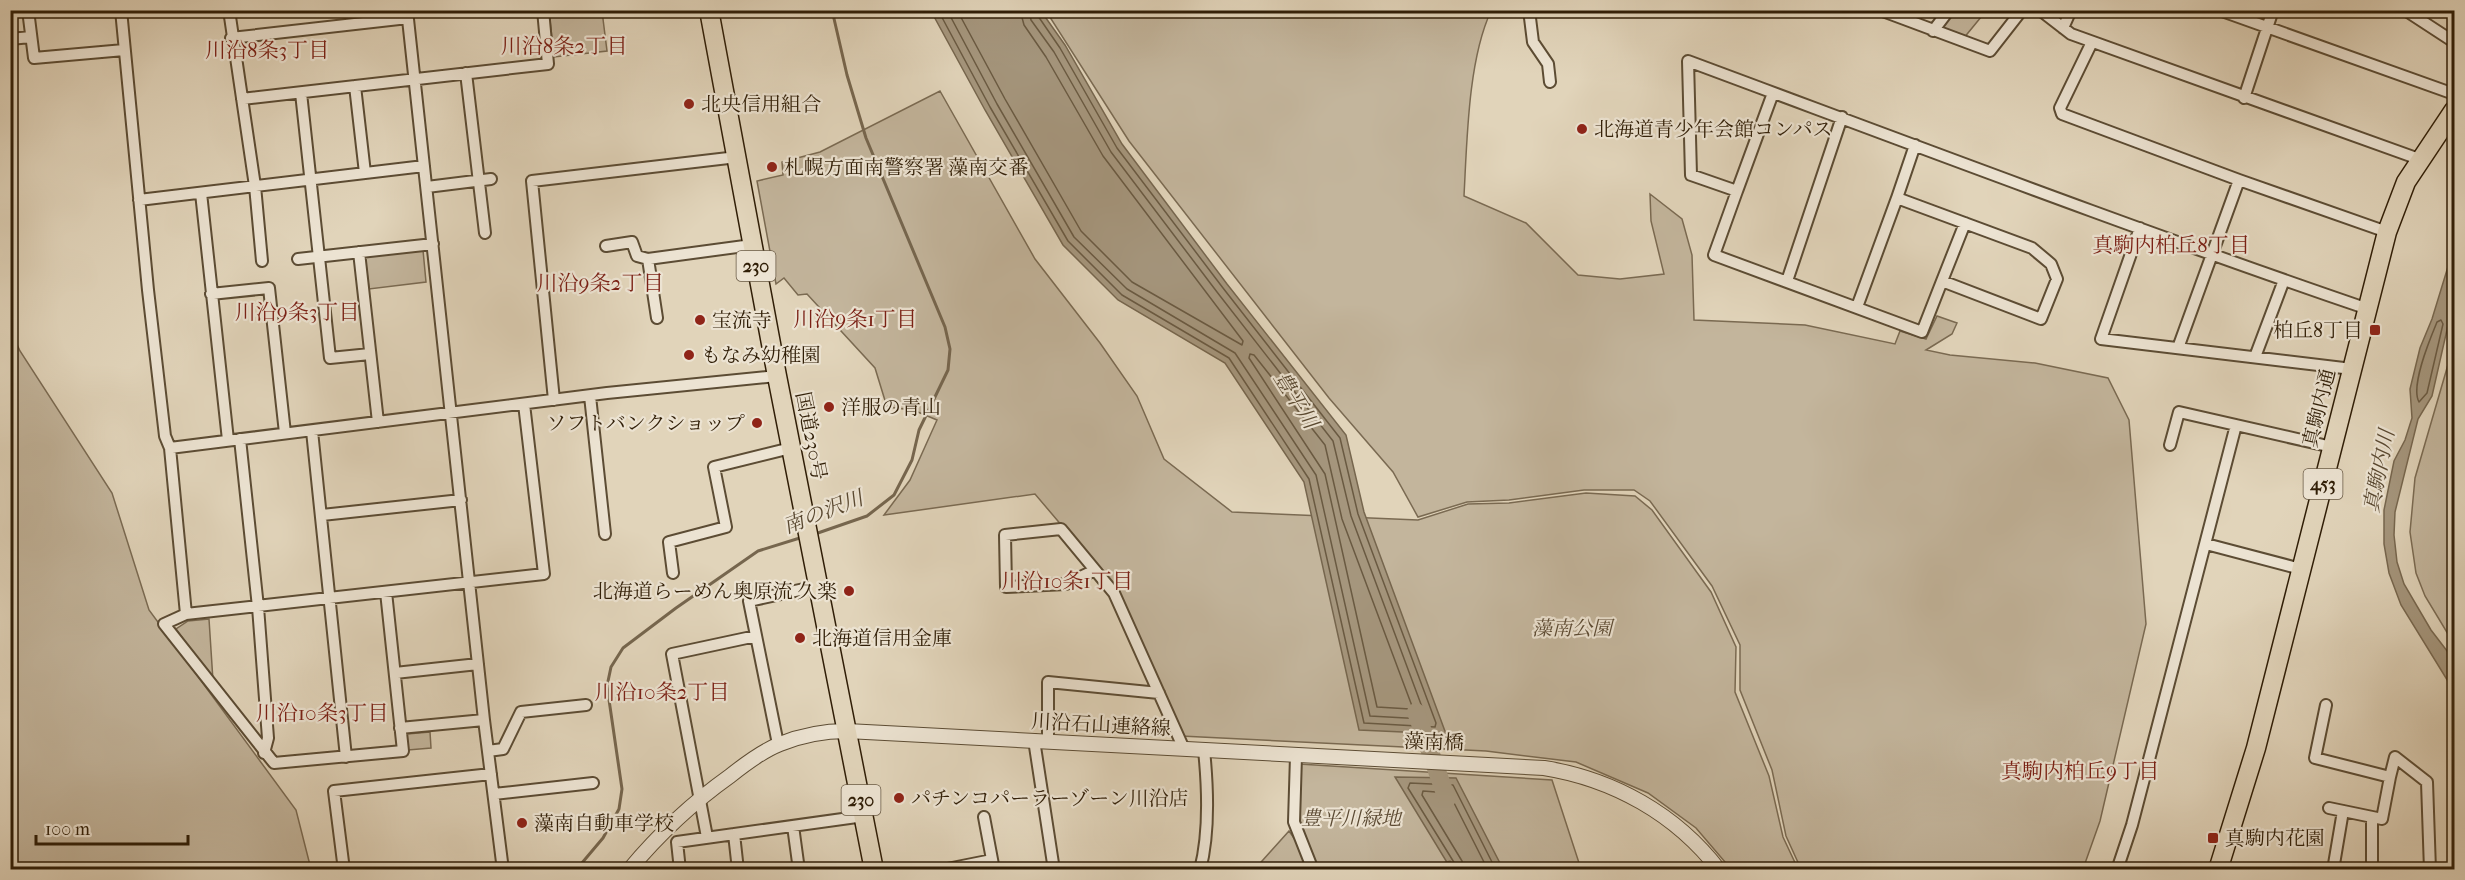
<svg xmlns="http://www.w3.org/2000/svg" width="2465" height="880" font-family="'IM FELL French Canon','Noto Serif JP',serif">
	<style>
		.green { fill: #c3b59c; stroke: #7a6a52; stroke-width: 1.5 }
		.water { fill: #a5967d; stroke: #76664e; stroke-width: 1.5 }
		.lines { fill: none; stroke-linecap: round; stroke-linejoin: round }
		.shore { stroke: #6a5a42; stroke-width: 1.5 }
		.stream { stroke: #76664e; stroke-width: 3 }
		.river { stroke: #a5967d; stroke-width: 18 }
		.minor-casing { stroke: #5c4c34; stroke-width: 14 }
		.tertiary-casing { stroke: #5c4c34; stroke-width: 16 }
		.trunk-casing { stroke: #301e07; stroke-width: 21 }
		.minor { stroke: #ece3d2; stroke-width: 10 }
		.tertiary { stroke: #ece3d2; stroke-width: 14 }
		.trunk { stroke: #e1d4ba; stroke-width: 18 }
		.poi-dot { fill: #8f2418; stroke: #ece3d2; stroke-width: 2 }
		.labels { text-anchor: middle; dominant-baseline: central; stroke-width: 4.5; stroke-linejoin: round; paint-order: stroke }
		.shield { fill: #ece3d2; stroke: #685944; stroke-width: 1.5 }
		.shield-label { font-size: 18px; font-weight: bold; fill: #301e07 }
		.poi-label { font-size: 20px; fill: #301e07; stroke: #ece3d2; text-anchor: start }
		.street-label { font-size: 20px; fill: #301e07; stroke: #ece3d2 }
		.park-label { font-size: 20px; font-style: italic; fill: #5c4b34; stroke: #ece3d2 }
		.neighbourhood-label { font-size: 21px; fill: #7a1f14; stroke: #ece3d2 }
		.water-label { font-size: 21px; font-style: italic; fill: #594830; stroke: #ece3d2 }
	</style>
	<rect width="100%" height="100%" fill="#e1d4ba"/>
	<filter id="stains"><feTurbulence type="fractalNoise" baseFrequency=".00333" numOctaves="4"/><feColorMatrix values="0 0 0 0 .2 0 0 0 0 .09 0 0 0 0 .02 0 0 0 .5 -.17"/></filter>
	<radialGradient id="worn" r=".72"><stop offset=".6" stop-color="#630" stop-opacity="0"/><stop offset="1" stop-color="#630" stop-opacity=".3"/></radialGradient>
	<path class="green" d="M549,11H602L607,51L554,57Z
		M1046,11H1491C1468,60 1467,141 1464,196L1526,223L1578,275L1620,279L1664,274L1651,221L1650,194L1682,219L1692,255L1694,320L1805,325L1895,344L1900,331L1926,339L1937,316L1957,323L1952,334L1926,350L1950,355L2035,363L2108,378L2129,420L2146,624L2100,821L2083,869H1801L1786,836L1772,770L1740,690V645L1712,586L1650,501L1634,490H1584L1509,500L1467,502L1418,517L1393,472L1329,398L1129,141Z
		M1949,11H1986L1963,39L1939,30Z
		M940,91L1035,259L1100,343L1137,396L1164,459L1232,512L1418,520L1468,504L1509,503L1586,493L1635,496L1652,510L1711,592L1736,647L1735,692L1769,776L1783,837L1798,869H1731L1696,828L1648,793L1576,762L1486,751L1181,736L1135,632L1074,540L1035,494L884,515L910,480L937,420L913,410L887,407L875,368L807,294L798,295L784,278L776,284L757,181L783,175L782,162L820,152Z
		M423,250L426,282L369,289L365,256Z
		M10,329L20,351L112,493L149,610L296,810L311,869H11Z
		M2454,344V430L2452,446L2454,496V644L2425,596L2416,573L2410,532L2415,478Z
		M209,619L213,681L176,629L188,621Z
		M430,732L431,748L408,750L407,734Z
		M1299,764L1552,780L1581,869H1317L1298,824Z
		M1289,831L1296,841L1308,869H1292L1286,865L1272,869L1254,870Z"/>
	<path class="water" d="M931,11H1041L1065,45L1122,144L1227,284L1346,435L1364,512L1446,734L1359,730L1304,482L1225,363L1118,300L1063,245L985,110Z
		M2454,247V299L2432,396L2418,419L2395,512L2394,535L2397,562L2404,584L2431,630L2454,660V691L2401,605L2389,573L2384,544V510L2394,461L2405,440L2412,418L2410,389L2420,348L2432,319Z
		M1395,777L1456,778L1503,869H1451Z"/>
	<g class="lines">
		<path class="shore" d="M938,10L990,107L1068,241L1122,295L1229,358L1309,479L1364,723L1435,727L1436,723L1358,514L1340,438L1223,288L1117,148L1060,48L1038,16L1037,10
			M947,10L997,104L1074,237L1127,289L1235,353L1316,475L1370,716L1424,719L1425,715L1351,516L1333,441L1217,292L1111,152L1054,52L1031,20L1029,10
			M957,10L1005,99L1081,231L1132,282L1242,345L1243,341L1103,156L1046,57L1024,25L1020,10
			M2441,320L2443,324L2427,393L2419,402C2410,386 2430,339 2437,322Z
			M1250,354L1254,355L1325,445L1342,519L1412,706L1410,709L1377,707L1325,474L1249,358Z
			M1456,870L1455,864L1408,788L1410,783L1453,785L1496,870
			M1464,870L1462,861L1422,795L1423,791L1449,793L1488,870"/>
		<path class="stream" d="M815,534L867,516L894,495L912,460L919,430L948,370L950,349L945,327L866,138L847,75L832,10
			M576,870L603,838L619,809L622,789L607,686L611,667L623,648L676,608L758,551L803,537
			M1420,870L1450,862"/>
		<path class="river" d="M1416,712L1447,799"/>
		<defs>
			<path id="minor" d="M28,10L34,58L124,50
				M121,10L148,290L165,436L170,448L186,614
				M229,10L255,186L262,261
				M407,10L484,720L503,870
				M1529,10L1533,42L1548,64L1550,82
				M1880,10L1990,51L2022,10
				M2040,10L2071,34L2419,159
				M2219,10L2454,94
				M2405,10L2454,42
				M2063,28L2071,10
				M1933,31L1949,10
				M231,38L408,18
				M10,39L31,37
				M2092,42L2060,108L2062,114L2239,180L2387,232
				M466,73L485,233
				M355,86L365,173
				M301,93L330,358L370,354
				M2244,98L2273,10
				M242,99L548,64L543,10
				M1915,145L1897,198L2032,248L2051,264L2057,279L2041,319L1942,281L1922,332L1714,255L1737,191L1691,175L1688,61C1914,145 2140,231 2368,309
				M427,187L491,179
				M1737,191L1773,93
				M201,193L228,440
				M139,200L424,166
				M2140,228L2101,339L2352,369
				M606,246L632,242L637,256L648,259L752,245
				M359,252L378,422
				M298,259L433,244
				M648,259L657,318
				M1787,281L1842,117
				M1942,281L1965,223
				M211,294L269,288L285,433
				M1857,307L1897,198
				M2178,348L2239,180
				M2255,357L2284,280
				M590,396L605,534
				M554,400L532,181L737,157
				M312,431L346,757
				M240,439L258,607L268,738L264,753
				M2170,445L2179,412L2332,447
				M170,448L607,393L777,376
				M322,515L461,500
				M2206,544L2301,569
				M1095,570L1066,584L1006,587L1005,535L1061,529L1114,593L1184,749
				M673,573L669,542L726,527L714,467L791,448
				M386,592L403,751L274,763L164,624L186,614L544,574L524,404
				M395,673L478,664
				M2326,705L2315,758L2390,777L2395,757L2427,782L2430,870
				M400,728L484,720
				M1034,740L1054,870
				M1048,741V682L1159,693
				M778,744L749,601L818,586
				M488,751L503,749L521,712L586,705
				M1296,756L1294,822L1313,870
				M494,794L593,783
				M2329,808L2382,819L2390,777
				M984,817L994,870
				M2372,818V870
				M793,826L799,870
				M734,834L738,870
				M707,837L672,654L756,636
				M344,870L334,791L491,774
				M680,870L677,842L864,816
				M942,870L992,860
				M1200,870C1210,832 1208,789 1204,750
				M2117,870L2132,825L2236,425
				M2333,870L2343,811"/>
			<path id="tertiary" d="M629,870C659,834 692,803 730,776C745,764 762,751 780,744C802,735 824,731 847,731L1544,768C1613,779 1676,814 1719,870"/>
			<path id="trunk" d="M709,10L777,376L874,870
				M2218,870L2256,748L2387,232L2406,182L2454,110"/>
		</defs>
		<use href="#minor" class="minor-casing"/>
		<use href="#tertiary" class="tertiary-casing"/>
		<use href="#trunk" class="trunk-casing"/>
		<use href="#minor" class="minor"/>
		<use href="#tertiary" class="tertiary"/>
		<use href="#trunk" class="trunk"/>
	</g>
	<g class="poi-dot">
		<circle cx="689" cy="104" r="6"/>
		<circle cx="1582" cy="129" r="6"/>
		<circle cx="772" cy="167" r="6"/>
		<circle cx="700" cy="320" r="6"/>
		<rect x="2369" y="324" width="12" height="12" rx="3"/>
		<circle cx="689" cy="355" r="6"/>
		<circle cx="829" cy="407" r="6"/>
		<circle cx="757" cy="423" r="6"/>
		<circle cx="849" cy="591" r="6"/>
		<circle cx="800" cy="638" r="6"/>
		<circle cx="899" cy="798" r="6"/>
		<circle cx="522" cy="823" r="6"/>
		<rect x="2207" y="832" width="12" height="12" rx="3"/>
	</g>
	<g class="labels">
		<g class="shield">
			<rect x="736.5" y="251" width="39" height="30" rx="4.5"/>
			<rect x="2303.5" y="469" width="39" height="30" rx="4.5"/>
			<rect x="841.5" y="785" width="39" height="30" rx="4.5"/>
		</g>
		<g class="shield-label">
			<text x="756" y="266">230</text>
			<text x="2323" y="484">453</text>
			<text x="861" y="800">230</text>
		</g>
		<g class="poi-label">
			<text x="701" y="104">北央信用組合</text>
			<text x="1594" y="129">北海道青少年会館コンパス</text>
			<text x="784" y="167">札幌方面南警察署 藻南交番</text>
			<text x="712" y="320">宝流寺</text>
			<text x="2363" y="330" text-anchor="end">柏丘8丁目</text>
			<text x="701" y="355">もなみ幼稚園</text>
			<text x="841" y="407">洋服の青山</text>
			<text x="745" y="423" text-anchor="end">ソフトバンクショップ</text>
			<text x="837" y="591" text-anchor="end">北海道らーめん奥原流 久楽</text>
			<text x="812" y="638">北海道信用金庫</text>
			<text x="911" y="798">パチンコパーラーゾーン川沿店</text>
			<text x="534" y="823">藻南自動車学校</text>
			<text x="2225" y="838">真駒内花園</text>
		</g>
		<g class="street-label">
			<text transform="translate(2319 408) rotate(-76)">真駒内通</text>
			<text transform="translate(811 436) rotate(79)">国道230号</text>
			<text transform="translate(1101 725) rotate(3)">川沿石山連絡線</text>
			<text transform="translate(1434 742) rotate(2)">藻南橋</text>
		</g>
		<g class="park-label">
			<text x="1572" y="628">藻南公園</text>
			<text x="1351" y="818">豊平川緑地</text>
		</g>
		<g class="neighbourhood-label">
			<text x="564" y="46">川沿8条2丁目</text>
			<text x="267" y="50">川沿8条3丁目</text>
			<text x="2171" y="245">真駒内柏丘8丁目</text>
			<text x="600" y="283">川沿9条2丁目</text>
			<text x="297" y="312">川沿9条3丁目</text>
			<text x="855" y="319">川沿9条1丁目</text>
			<text x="1067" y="581">川沿10条1丁目</text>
			<text x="662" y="692">川沿10条2丁目</text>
			<text x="322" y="713">川沿10条3丁目</text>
			<text x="2080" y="771">真駒内柏丘9丁目</text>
		</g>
		<g class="water-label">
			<text transform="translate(1296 400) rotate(58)">豊平川</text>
			<text transform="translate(2379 471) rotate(-79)">真駒内川</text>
			<text transform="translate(823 512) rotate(-21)">南の沢川</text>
		</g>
	</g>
	<rect width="2465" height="880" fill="none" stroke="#e1d4ba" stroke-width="36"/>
	<rect x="12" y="12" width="2441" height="856" fill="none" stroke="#301e07" stroke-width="3"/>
	<rect x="18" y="18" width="2429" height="844" fill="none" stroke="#301e07" stroke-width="1.5"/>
	<path d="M36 835v9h152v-9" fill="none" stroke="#301e07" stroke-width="3"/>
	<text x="45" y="835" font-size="18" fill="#301e07" stroke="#ece3d2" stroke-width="4.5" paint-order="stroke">100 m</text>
	<rect width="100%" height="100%" filter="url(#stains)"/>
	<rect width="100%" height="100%" fill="url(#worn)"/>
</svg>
